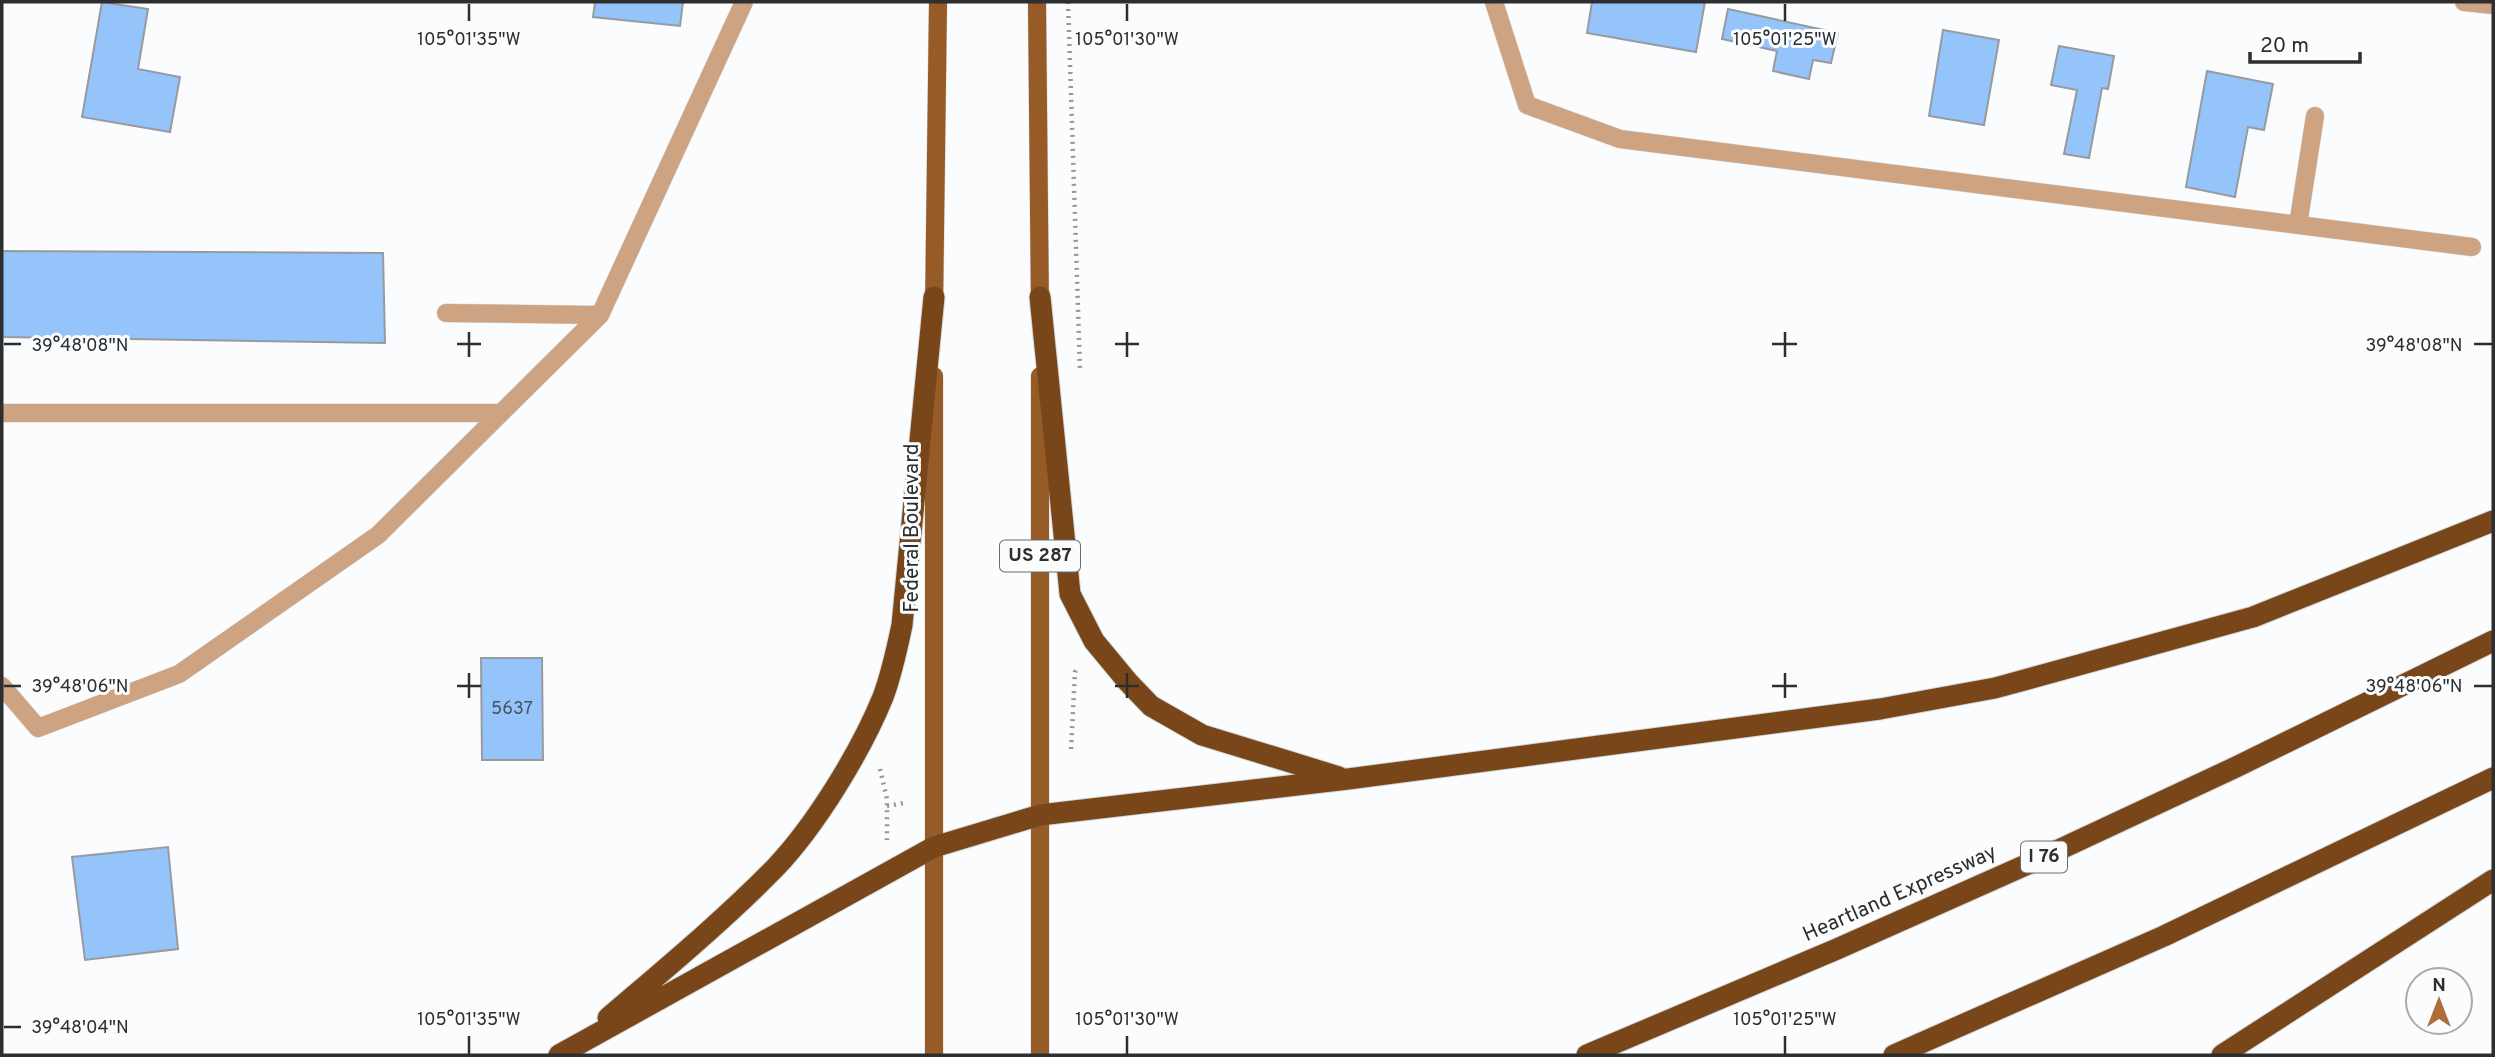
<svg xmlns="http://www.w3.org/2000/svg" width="2495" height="1057" font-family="Overpass,sans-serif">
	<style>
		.building { fill: #94c4f9; stroke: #979ba0; stroke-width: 2 }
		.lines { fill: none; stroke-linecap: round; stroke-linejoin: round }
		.lane-casing { stroke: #d5d7d9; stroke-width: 19 }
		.primary-casing { stroke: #d5d7d9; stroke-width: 19 }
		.highway-casing { stroke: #d5d7d9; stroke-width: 23 }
		.path { stroke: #959799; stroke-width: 4.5; stroke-dasharray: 2 5; stroke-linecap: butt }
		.lane { stroke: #cea382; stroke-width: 18 }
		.primary { stroke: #975b27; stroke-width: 18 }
		.highway { stroke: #794619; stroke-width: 21 }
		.ticks { fill: none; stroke: #2c2e30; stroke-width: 2.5 }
		.labels { text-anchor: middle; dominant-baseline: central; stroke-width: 6; stroke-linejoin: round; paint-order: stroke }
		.number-label { font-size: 18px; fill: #465462 }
		.shield { fill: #fafcfe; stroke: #6a6c6e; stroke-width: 2 }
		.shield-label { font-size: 19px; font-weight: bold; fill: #2c2e30 }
		.street-label { font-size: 21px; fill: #2c2e30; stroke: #fafcfe }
		.ticks-label { font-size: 18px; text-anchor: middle; fill: #2c2e30; stroke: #fafcfe; stroke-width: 6; stroke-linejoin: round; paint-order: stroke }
	</style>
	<rect width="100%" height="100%" fill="#fafcfe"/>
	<path class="building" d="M102,2L148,9L138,69L180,77L170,132L82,117Z
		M595,2H683L680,26L593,17Z
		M1592,2H1705L1696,52L1587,33Z
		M1728,9L1838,33L1831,63L1813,60L1809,79L1773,71L1777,51L1722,39Z
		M1943,30L1999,40L1984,125L1929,116Z
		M2059,46L2114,56L2108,89L2102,88L2089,158L2064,154L2077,90L2051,85Z
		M2207,71L2273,84L2264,130L2248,127L2235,197L2186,187Z
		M2,251L383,253L385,343L2,337Z
		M481,658H542L543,760H482Z
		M168,847L178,949L85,960L72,857Z"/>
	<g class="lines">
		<defs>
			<path id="lane" d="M1494,2L1527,105L1620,139L2472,247
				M2464,2L2493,5
				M2298,225L2315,116
				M446,313L600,315L744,2
				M2,413H501
				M2,686L38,728L179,674L378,535L600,315"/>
			<path id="primary" d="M1037,2L1040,310
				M934,310L938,2
				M1040,376V1055
				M934,1055V376"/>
			<path id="highway" d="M1040,297L1070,594L1094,641L1128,682L1151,706L1202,735L1339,777
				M608,1018C665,969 723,921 775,868C816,825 861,751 883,697C892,673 897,649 902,625L934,297
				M559,1055L934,847L1040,815L1348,779L1880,709L1995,688L2253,617L2493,521
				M1587,1055L1837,949L2037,860L2236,767L2493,641
				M1894,1055L2164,936L2493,778
				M2222,1055L2493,880"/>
		</defs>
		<use href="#lane" class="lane-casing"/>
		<use href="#primary" class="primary-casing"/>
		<use href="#highway" class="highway-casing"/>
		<path class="path" d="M1068,2L1080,370
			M1071,749L1075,672L1078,668
			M880,769L887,799V840
			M887,806L904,803"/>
		<use href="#lane" class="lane"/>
		<use href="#primary" class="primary"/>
		<use href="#highway" class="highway"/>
	</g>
	<path class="ticks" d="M469,4V21M1127,4V21M1785,4V21M469,332V357M1127,332V357M1785,332V357M4,344H21M457,344H481M1115,344H1139M1772,344H1797M2474,344H2492M469,673V698M1127,673V698M1785,673V698M4,686H21M457,686H481M1115,686H1139M1772,686H1797M2474,686H2492M4,1027H21M469,1036V1054M1127,1036V1054M1785,1036V1054"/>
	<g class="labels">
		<g class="number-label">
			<text x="512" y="709">5637</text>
		</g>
		<g class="shield">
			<rect x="1000" y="540.5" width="80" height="31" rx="5"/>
			<rect x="2021" y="841.5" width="46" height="31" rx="5"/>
		</g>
		<g class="shield-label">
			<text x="1040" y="556">US 287</text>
			<text x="2044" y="857">I 76</text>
		</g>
		<g class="street-label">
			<text transform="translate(912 528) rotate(-90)">Federal Boulevard</text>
			<text transform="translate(1900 894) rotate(-24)">Heartland Expressway</text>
		</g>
	</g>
	<g class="ticks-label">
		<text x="469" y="45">105°01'35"W</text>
		<text x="1127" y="45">105°01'30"W</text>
		<text x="1785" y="45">105°01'25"W</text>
		<text x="80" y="351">39°48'08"N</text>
		<text x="2414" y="351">39°48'08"N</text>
		<text x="80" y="692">39°48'06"N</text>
		<text x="2414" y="692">39°48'06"N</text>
		<text x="469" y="1025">105°01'35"W</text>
		<text x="1127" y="1025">105°01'30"W</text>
		<text x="1785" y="1025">105°01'25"W</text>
		<text x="80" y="1033">39°48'04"N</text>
	</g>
	<rect width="2495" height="1057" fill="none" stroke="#2c2e30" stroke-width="7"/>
	<g transform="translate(2439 1001)"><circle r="33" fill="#fafcfe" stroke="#a8aaac" stroke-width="2"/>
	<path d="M0-5L12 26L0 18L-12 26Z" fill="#af6e38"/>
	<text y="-10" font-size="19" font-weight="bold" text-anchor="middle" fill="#2c2e30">N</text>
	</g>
	<path d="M2250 52v10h110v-10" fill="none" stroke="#2c2e30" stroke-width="3.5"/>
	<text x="2260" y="52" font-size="21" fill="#2c2e30" stroke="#fafcfe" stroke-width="5" paint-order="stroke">20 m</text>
</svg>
